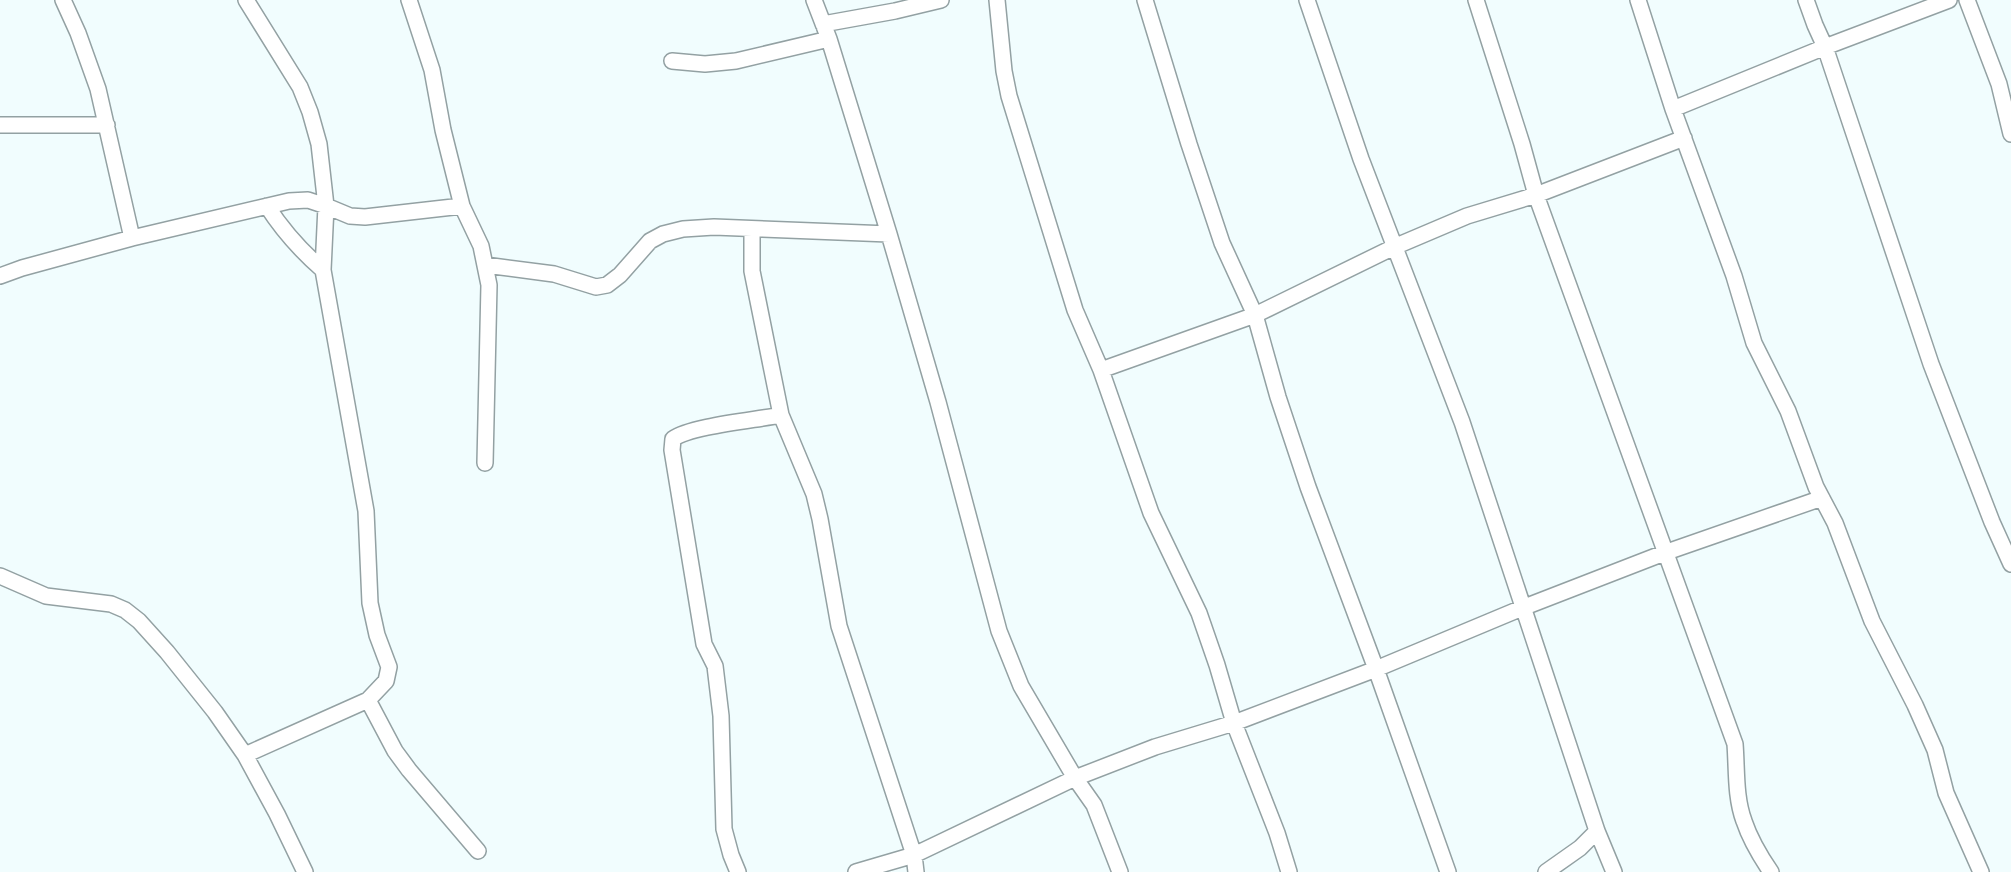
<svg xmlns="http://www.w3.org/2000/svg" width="2011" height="872" font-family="'Titillium Web',sans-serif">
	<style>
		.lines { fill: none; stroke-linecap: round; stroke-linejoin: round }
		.minor-casing { stroke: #93a1a3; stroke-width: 18 }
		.minor { stroke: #fff; stroke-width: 15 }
	</style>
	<rect width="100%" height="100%" fill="#f1fdfe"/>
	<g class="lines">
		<defs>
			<path id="minor" d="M63,0L78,33L98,89L132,238
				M246,0L300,87L310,112L319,144L326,206L323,270L366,511L370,603L377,635L389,667L386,681L368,700L395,751L409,770L478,851
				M409,0L432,70L443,130L462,206L481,246L489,285L485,463
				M814,0L829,39L889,234L938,402L999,631L1021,686L1075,778L1094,805L1120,872
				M997,0L1004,71L1009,96L1075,310L1101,370L1151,513L1199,613L1217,665L1234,723L1277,833L1289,872
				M1145,0L1189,144L1222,243L1255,315L1278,397L1308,487L1376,669L1448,872
				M1307,0L1361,159L1462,422L1597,831L1614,872
				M1476,0L1522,144L1536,195L1735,744C1737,769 1735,797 1744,821C1750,839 1760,856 1771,872
				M1638,0L1673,109L1734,276L1754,343L1788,411L1816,487L1835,523L1872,621L1915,705L1935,750L1946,793L1981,872
				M1806,0L1815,25L1825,47L1931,364L1992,522L2011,564
				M1967,0L1999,84L2011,134
				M823,24L895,11L941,0
				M672,61L705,64L736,61L829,39
				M1673,109L1825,47L1949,0
				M0,125H107
				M267,206C283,231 300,250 323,270
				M752,229V271L781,415L814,494L820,519L839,626L914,855L916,872
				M485,265L554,274L596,287L607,285L620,275L650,241L663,234L683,229L714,227L889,234
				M0,276L22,268L132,238L289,201L308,200L326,206L350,216L365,217L462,206
				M1101,370L1255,315L1394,247L1467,216L1536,195L1684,138
				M0,576L46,596L111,604L125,610L139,621L167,652L215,712L245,755L277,814L305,872
				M245,755L368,700
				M738,872L731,855L724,829L721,716L715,666L704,644L672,450L673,439C690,426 757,420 781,415
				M856,872L914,855L1075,778L1155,747L1234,723L1376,669L1522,608L1664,553L1822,498
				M1546,872L1580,848L1597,831"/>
		</defs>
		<use href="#minor" class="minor-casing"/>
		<use href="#minor" class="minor"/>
	</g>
</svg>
